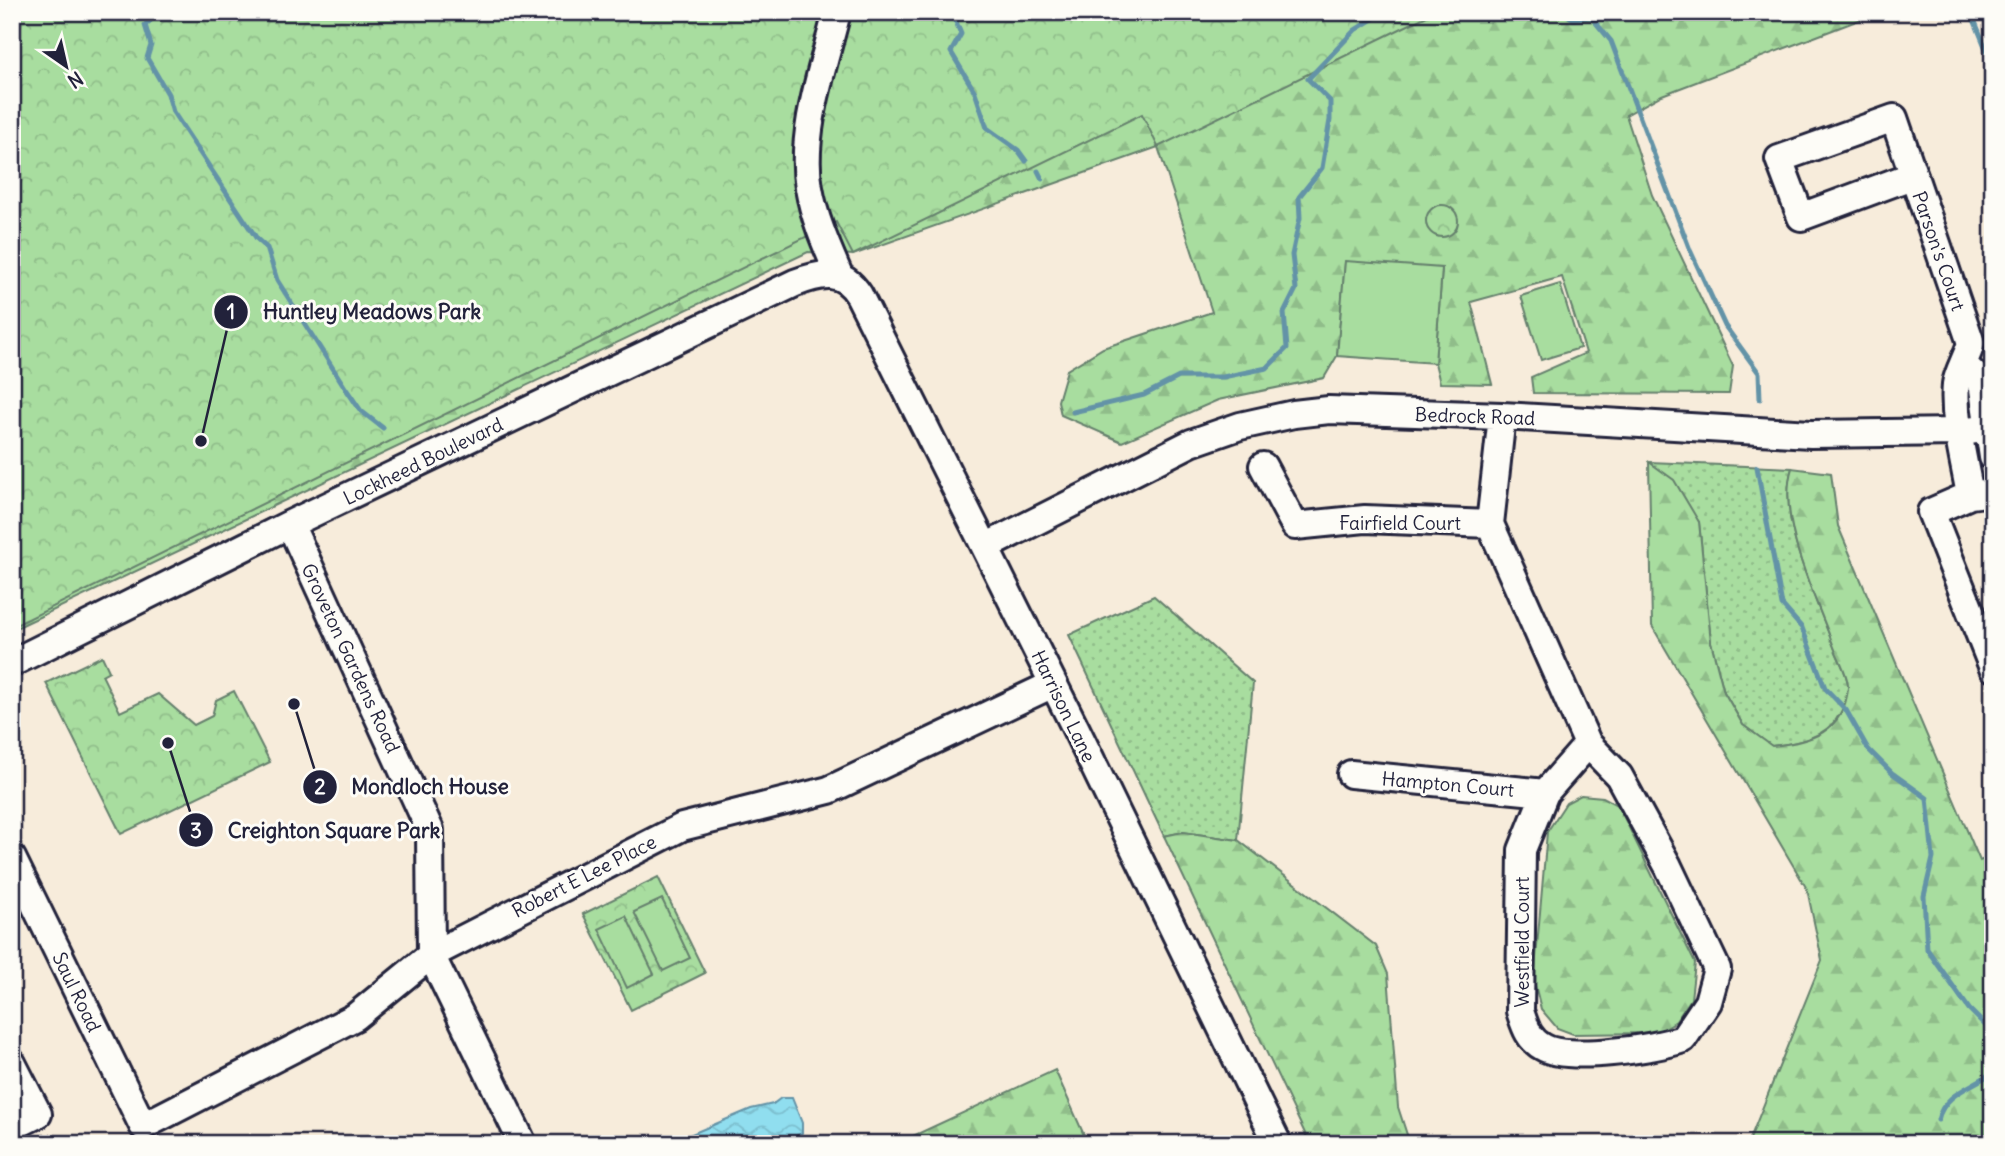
<svg xmlns="http://www.w3.org/2000/svg" width="2005" height="1156" font-family="Delius,sans-serif">
	<style>
		.grass { fill: url(#grass-dots); stroke: #65806d; stroke-width: 2 }
		.forest { fill: url(#forest-firs); stroke: #65806d; stroke-width: 2 }
		.park { fill: url(#park-crowns); stroke: #65806d; stroke-width: 2 }
		.pitch { fill: #a8dd9f; stroke: #65806d; stroke-width: 2 }
		.water { fill: url(#water-waves); stroke: #6493a7; stroke-width: 2 }
		.lines { fill: none; stroke-linecap: round; stroke-linejoin: round }
		.stream { stroke: #6493a7; stroke-width: 5 }
		.minor-casing { stroke: #22223b; stroke-width: 32 }
		.minor { stroke: #fdfcf7; stroke-width: 26 }
		.labels { text-anchor: middle; dominant-baseline: central; stroke-width: 6; stroke-linejoin: round; paint-order: stroke }
		.street-label { font-size: 19px; fill: #22223b; stroke: #fdfcf7 }
		.leader { fill: none; stroke: #22223b; stroke-width: 2.5 }
		.callout-dot { fill: #22223b; stroke: #fdfcf7; stroke-width: 2.5 }
		.mark-label { font-size: 21px; text-anchor: middle; font-weight: bold; fill: #fff }
		.callout-label { font-size: 21px; text-anchor: middle; font-weight: bold; fill: #22223b; stroke: #fdfcf7; stroke-width: 6; stroke-linejoin: round; paint-order: stroke }
	</style>
	<defs>
		<pattern id="grass-dots" width="8" height="8" patternUnits="userSpaceOnUse" patternTransform="scale(1.75)"><rect width="8" height="8" fill="#a8dd9f"/><path d="M2 2h.1M6 6h.1" fill="none" stroke="#90bd8a" stroke-width="1.8" stroke-linecap="round"/></pattern>
		<pattern id="forest-firs" width="22" height="20" patternUnits="userSpaceOnUse" patternTransform="scale(1.75)"><rect width="22" height="20" fill="#a8dd9f"/><path d="M5 1l3.5 6h-7zM16 11l3.5 6h-7z" fill="#90bd8a"/></pattern>
		<pattern id="park-crowns" width="20" height="18" patternUnits="userSpaceOnUse" patternTransform="scale(1.75)"><rect width="20" height="18" fill="#a8dd9f"/><path d="M2 6a3 3 0 1 1 6 0M12 15a3 3 0 1 1 6 0" fill="none" stroke="#90bd8a"/></pattern>
		<pattern id="water-waves" width="16" height="10" patternUnits="userSpaceOnUse" patternTransform="scale(1.75)"><rect width="16" height="10" fill="#90deef"/><path d="M0 5q4-4 8 0t8 0" fill="none" stroke="#7cbece"/></pattern>
	</defs>
	<rect width="100%" height="100%" fill="#f7ecdb"/>
	<filter id="ink" filterUnits="userSpaceOnUse"><feTurbulence type="fractalNoise" baseFrequency=".0143" numOctaves="2"/><feDisplacementMap in="SourceGraphic" scale="14" xChannelSelector="R" yChannelSelector="G"/><feConvolveMatrix kernelMatrix="1 2 1 2 8 2 1 2 1" color-interpolation-filters="sRGB"/></filter>
	<g filter="url(#ink)">
		<path class="grass" d="M1649,462L1792,468C1776,519 1816,598 1834,647C1838,658 1849,676 1848,688C1843,732 1809,742 1771,746L1743,725L1724,692L1711,642L1699,522Z
			M1154,596L1253,683L1238,840L1183,832L1164,836L1069,635Z"/>
		<path class="forest" d="M12,12H1880L1662,95L1626,115L1652,195L1733,366L1729,394L1533,393L1531,377L1586,353L1562,277L1471,302L1492,384L1440,383L1435,363L1442,269L1345,262L1337,356L1324,378L1218,400L1122,442L1061,415L1058,401L1067,370L1103,348L1212,312L1158,147L853,255L808,252L12,630Z
			M1649,462L1674,480L1699,522L1711,642L1724,692L1743,725L1772,746C1810,742 1844,733 1848,688C1849,676 1838,658 1834,647C1816,598 1776,519 1792,468L1831,473L1838,526L1980,861L1993,855V1144H1748L1822,960L1807,889L1652,626Z
			M1581,795L1603,797L1618,805L1695,963L1691,999L1676,1021L1657,1033L1573,1034L1557,1028L1541,1009L1534,981L1547,832L1566,803Z
			M1183,832L1238,840L1376,946L1388,974L1398,1107L1410,1144H1310L1164,836Z
			M1055,1070L1088,1144H896Z"/>
		<path class="park" d="M12,12H1435L1158,147L1142,114L853,255L836,222L12,627Z
			M1426 221a16 16 0 1 1 32 0a16 16 0 1 1-32 0Z
			M102,656L109,671L102,675L120,712L158,694L194,725L212,716L216,700L234,691L270,762L121,834L46,683Z
			M658,877L705,973L631,1010L583,914Z"/>
		<path class="pitch" d="M1345,261L1442,268L1435,363L1337,356Z
			M1560,284L1580,348L1541,360L1521,296Z
			M662,899L690,958L663,971L634,912Z
			M626,916L654,974L627,988L599,929Z"/>
		<path class="water" d="M781,1098H792L802,1123V1133L781,1144H668L751,1109L773,1104Z"/>
		<g class="lines">
			<path class="stream" d="M160,12L145,25L151,45L147,58L168,94L173,112L257,239L267,248L277,280L346,389L361,411L383,428
				M952,12L961,34L951,52L975,92L987,128L1018,150L1026,161
				M1563,12L1573,19L1591,17L1611,41L1690,250L1725,326L1759,373L1760,399
				M1971,12L1993,66
				M1038,171L1042,179
				M1073,412L1144,395L1179,377H1223L1267,368L1287,348L1284,313L1296,289L1292,255L1300,218L1299,197L1322,168L1330,120V101L1308,79L1355,30L1384,12
				M1757,467L1782,605L1802,628L1825,688L1846,710L1868,749L1892,773L1927,798L1933,858L1924,896L1927,949L1969,1009L1993,1033
				M1938,1120C1944,1093 1973,1087 1993,1072"/>
			<defs>
				<path id="minor" d="M837,12C824,65 799,134 809,188C814,218 827,247 839,275
					M1914,175L1801,217L1779,159L1894,118L1971,343C1968,355 1957,374 1956,384C1953,421 1964,460 1970,495
					M1965,366L1982,382L1993,457
					M1502,416L1490,524L1588,744L1619,776L1668,866L1717,969L1708,1002L1683,1039C1655,1048 1567,1062 1543,1047C1528,1039 1525,1026 1520,1011L1522,850L1545,793L1588,744
					M1263,466L1295,526L1365,519L1490,524
					M1993,492L1970,495L1931,512L1993,668
					M290,524L430,830L431,955L523,1144
					M985,547L1191,443L1240,426L1294,414L1329,410L1502,416L1811,434L1959,432L1993,428
					M12,663L290,524L795,283C821,273 842,268 859,295L1076,729L1278,1144
					M1351,774L1545,793
					M12,858L143,1126L355,1017L431,955L682,827L829,790L1053,684
					M12,1063L38,1114L12,1127"/>
			</defs>
			<use href="#minor" class="minor-casing"/>
			<use href="#minor" class="minor"/>
		</g>
	</g>
	<g class="labels">
		<g class="street-label">
			<text transform="translate(1939 251) rotate(71)">Parson's Court</text>
			<text transform="translate(1475 416) rotate(2)">Bedrock Road</text>
			<text transform="translate(423 461) rotate(-26)">Lockheed Boulevard</text>
			<text x="1400" y="523">Fairfield Court</text>
			<text transform="translate(351 658) rotate(65)">Groveton Gardens Road</text>
			<text transform="translate(1064 706) rotate(64)">Harrison Lane</text>
			<text transform="translate(1448 784) rotate(5)">Hampton Court</text>
			<text transform="translate(584 876) rotate(-27)">Robert E Lee Place</text>
			<text transform="translate(1522 942) rotate(-90)">Westfield Court</text>
			<text transform="translate(77 992) rotate(64)">Saul Road</text>
		</g>
	</g>
	<path class="leader" d="M201 441L231 312M294 704L320 787M168 743L196 830"/>
	<g class="callout-dot">
		<circle cx="201" cy="441" r="7"/>
		<circle cx="294" cy="704" r="7"/>
		<circle cx="168" cy="743" r="7"/>
		<circle cx="231" cy="312" r="18"/>
		<circle cx="320" cy="787" r="18"/>
		<circle cx="196" cy="830" r="18"/>
	</g>
	<g class="mark-label">
		<text x="231" y="319">1</text>
		<text x="320" y="794">2</text>
		<text x="196" y="838">3</text>
	</g>
	<g class="callout-label">
		<text x="372" y="319">Huntley Meadows Park</text>
		<text x="430" y="794">Mondloch House</text>
		<text x="334" y="838">Creighton Square Park</text>
	</g>
	<rect width="2005" height="1156" fill="none" stroke="#fdfcf7" stroke-width="42"/>
	<rect x="21" y="21" width="1963" height="1114" fill="none" stroke="#22223b" stroke-width="2.5" filter="url(#ink)"/>
	<g transform="translate(66 66) rotate(146)" stroke="#fdfcf7" stroke-width="5" paint-order="stroke">
	<path d="M0-5L12 26L0 18L-12 26Z" fill="#22223b"/>
	<text y="-10" font-size="19" font-weight="bold" text-anchor="middle" fill="#22223b">N</text>
	</g>
</svg>
